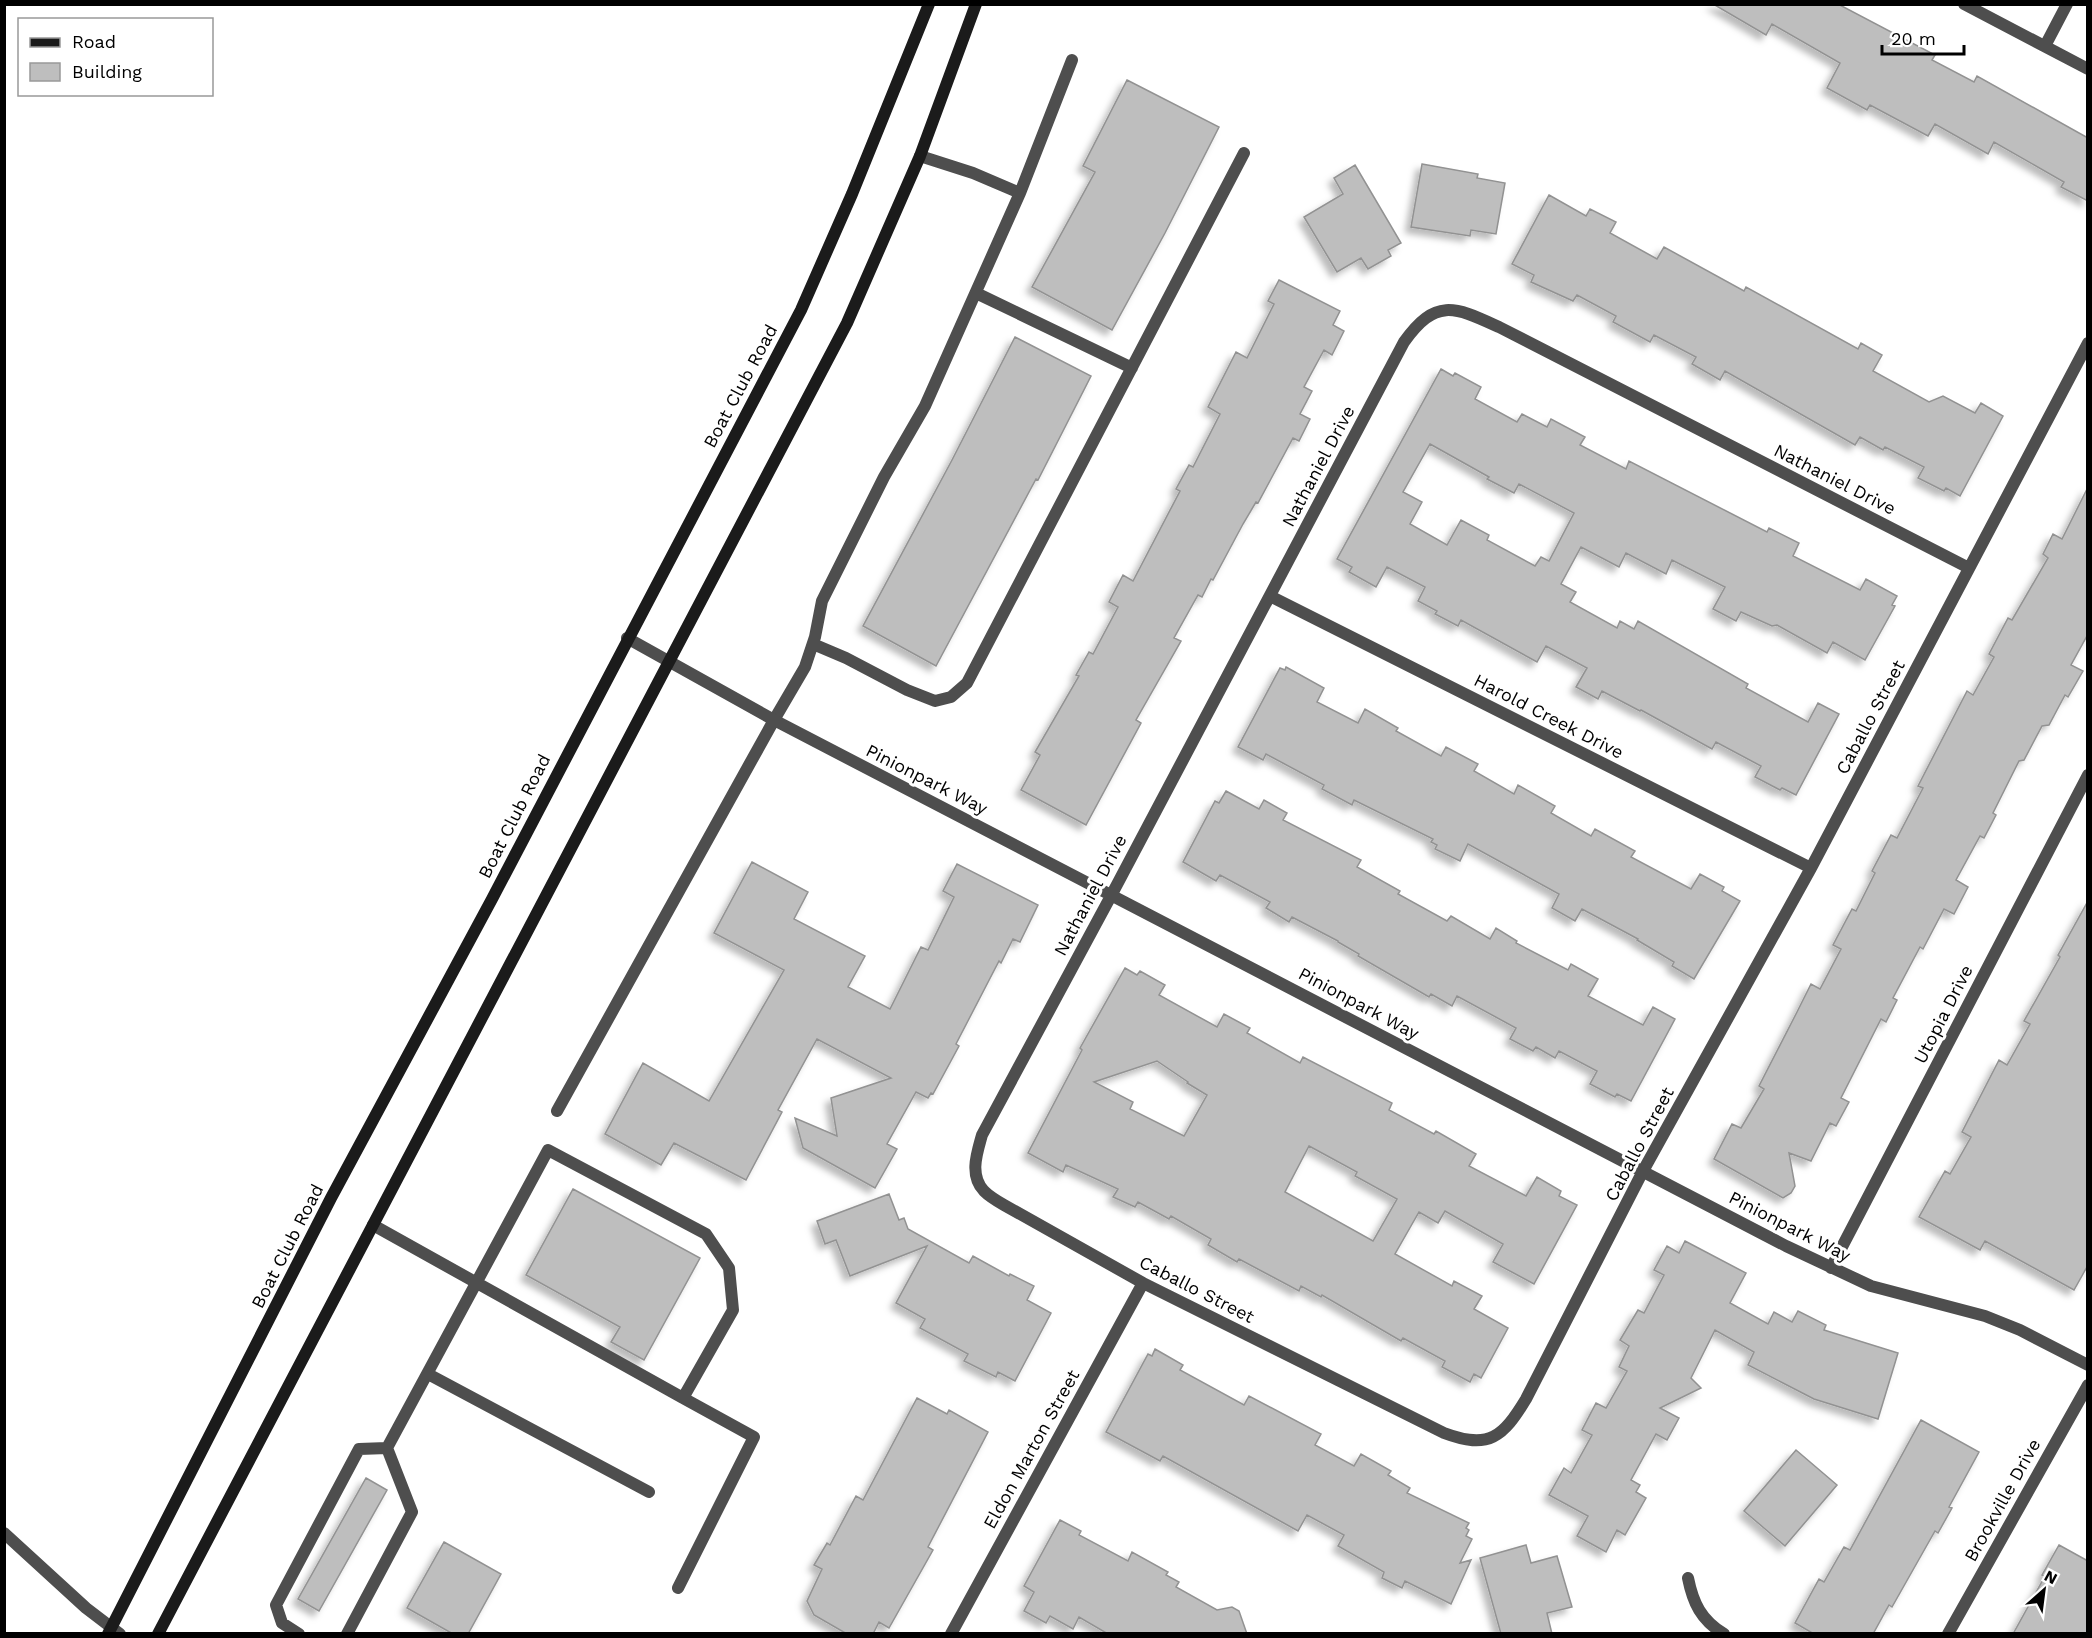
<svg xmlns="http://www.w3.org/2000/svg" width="2092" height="1638" font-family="'Work Sans',sans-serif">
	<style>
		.building { fill: #bebebe; stroke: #929292; stroke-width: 1.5; fill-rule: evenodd; filter: url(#shadow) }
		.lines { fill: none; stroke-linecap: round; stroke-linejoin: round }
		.service { stroke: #4e4e4e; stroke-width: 12 }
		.minor { stroke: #4e4e4e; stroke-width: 12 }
		.tertiary { stroke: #4e4e4e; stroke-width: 12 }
		.secondary { stroke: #1b1b1b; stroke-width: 12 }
		.labels { text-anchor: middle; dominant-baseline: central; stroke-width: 6; stroke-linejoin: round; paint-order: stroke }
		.street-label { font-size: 18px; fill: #000; stroke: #fff }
	</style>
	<defs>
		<filter id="shadow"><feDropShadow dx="-5.5" dy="5.5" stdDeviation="3" flood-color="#0004"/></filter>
	</defs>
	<rect width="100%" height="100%" fill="#fff"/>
	<path class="building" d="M1713,4H1838L1935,55L1932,60L1974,82L1977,76L2088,138V201L2061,187L2064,182L1994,142L1988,154L1935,124L1928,136L1870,105L1867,110L1827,88L1840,63L1772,24L1766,35Z
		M1127,80L1219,127L1165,233L1112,330L1032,287L1095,172L1083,166Z
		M1422,164L1478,174L1477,178L1505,183L1496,234L1471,230L1470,236L1411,227Z
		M1355,165L1401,243L1388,250L1391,256L1368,269L1361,258L1337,272L1304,217L1343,194L1334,178Z
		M1549,195L1586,216L1590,209L1616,222L1610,233L1657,259L1664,247L1744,291L1746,287L1858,349L1861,343L1882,355L1873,371L1929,402L1943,396L1975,413L1981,403L2003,416L1960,496L1946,488L1944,491L1918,478L1924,467L1885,447L1883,450L1860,437L1855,445L1725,371L1720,380L1692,364L1696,357L1654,335L1650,342L1613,322L1616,316L1577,295L1573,301L1531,282L1534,275L1512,264Z
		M1279,280L1340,311L1333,325L1344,331L1332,355L1324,350L1304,387L1312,391L1300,414L1310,419L1299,441L1293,438L1258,503L1256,502L1243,524L1213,580L1211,579L1202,597L1198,595L1174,638L1181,641L1136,720L1141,723L1086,825L1021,790L1040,755L1035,752L1079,676L1076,675L1089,652L1093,654L1118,607L1109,602L1123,575L1133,581L1180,491L1176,489L1189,465L1193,467L1220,414L1208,407L1236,352L1247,358L1274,304L1268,301Z
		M1015,337L1091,376L1038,480L1036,479L936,666L863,626L952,460Z
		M1441,369L1453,376L1455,373L1481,387L1475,399L1517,422L1522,414L1547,427L1551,419L1585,437L1580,445L1626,469L1629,461L1767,532L1769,528L1799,543L1793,556L1860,590L1866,579L1897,596L1892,605L1895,606L1865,660L1833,642L1827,653L1777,625L1772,626L1741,612L1736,621L1713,609L1725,587L1672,560L1666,574L1626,553L1619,567L1581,547L1561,584L1576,592L1570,602L1617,628L1620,621L1634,629L1638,621L1748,684L1746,688L1808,722L1818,703L1839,714L1796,795L1782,788L1780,790L1755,777L1761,766L1716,742L1712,749L1641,710L1640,711L1602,691L1598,699L1576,687L1587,668L1546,646L1537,662L1461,620L1458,626L1435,614L1437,611L1418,601L1425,587L1387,567L1376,587L1349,572L1352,567L1337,559ZM1430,444L1489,477L1487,479L1514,493L1519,484L1574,513L1549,561L1541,557L1535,566L1487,540L1489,535L1461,520L1447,545L1410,524L1422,502L1403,492Z
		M2088,487V634L2071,665L2083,671L2068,697L2065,695L2049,725L2042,726L2024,760L2019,761L1993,813L1996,815L1984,838L1980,836L1956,880L1968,887L1954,914L1944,909L1923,949L1920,947L1893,998L1897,1000L1886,1022L1881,1019L1841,1098L1849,1102L1836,1126L1830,1123L1811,1161L1789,1153L1795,1186L1791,1193L1783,1198L1714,1159L1732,1124L1741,1128L1764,1089L1759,1086L1797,1012L1811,984L1820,989L1841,949L1833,945L1852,909L1856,911L1875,873L1872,871L1891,835L1897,838L1923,788L1918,786L1967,691L1973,695L1994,657L1989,654L2008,618L2012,620L2048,558L2043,554L2053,534L2062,539Z
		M1286,667L1324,688L1317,702L1358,723L1365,709L1398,728L1396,731L1441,756L1446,747L1478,764L1474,771L1514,794L1518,785L1555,806L1551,813L1591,836L1595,829L1635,851L1631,857L1691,889L1700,874L1724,887L1722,891L1740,901L1694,979L1672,966L1674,962L1637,940L1638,939L1582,909L1575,921L1552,908L1559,894L1468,844L1460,861L1435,849L1437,845L1431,842L1433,839L1354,800L1352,805L1322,789L1324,785L1266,754L1263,760L1238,747L1280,668L1285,670Z
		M1226,791L1259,809L1264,800L1287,813L1283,820L1361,860L1357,867L1400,891L1398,894L1447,921L1451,916L1490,939L1496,928L1517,941L1516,943L1568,970L1571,964L1598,979L1588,996L1643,1025L1653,1007L1675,1019L1631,1101L1617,1094L1615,1097L1590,1084L1597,1071L1559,1051L1555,1058L1536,1047L1533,1051L1510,1039L1516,1028L1457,996L1452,1006L1431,994L1429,997L1358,956L1359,954L1338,942V941L1292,917L1289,922L1266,908L1270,902L1220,875L1216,881L1183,862L1215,801L1219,803Z
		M752,862L808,892L794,919L865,956L848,987L890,1009L921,947L928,950L954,897L943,891L957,864L1038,905L1020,942L1013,939L1001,963L999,961L956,1044L959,1046L933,1094L931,1093L928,1098L916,1092L887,1144L897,1149L875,1188L803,1148L795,1118L837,1136L831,1098L891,1078L817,1039L778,1110L782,1112L746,1180L674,1143L661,1165L605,1134L643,1063L709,1101L784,970L714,933Z
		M2088,901V1265L2074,1290L1985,1241L1980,1250L1919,1217L1945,1171L1950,1174L1971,1137L1962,1132L1999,1060L2007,1065L2030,1024L2024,1021L2060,957L2058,955Z
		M1125,968L1137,975L1140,971L1165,985L1159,995L1217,1027L1224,1014L1250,1028L1247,1033L1300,1063L1303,1057L1392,1103L1389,1110L1434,1134L1436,1131L1476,1154L1469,1166L1526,1196L1537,1177L1561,1191L1559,1196L1577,1205L1534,1284L1493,1262L1503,1244L1445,1211L1438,1223L1419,1212L1395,1254L1452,1286L1454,1281L1482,1296L1474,1309L1508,1328L1481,1378L1474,1374L1470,1382L1442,1367L1445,1361L1403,1338L1401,1341L1322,1295L1321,1297L1301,1286L1299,1291L1239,1259L1237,1262L1208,1245L1211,1239L1171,1216L1169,1219L1138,1202L1135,1207L1113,1197L1118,1189L1066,1165L1063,1172L1028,1153L1082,1050L1080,1048ZM1157,1061L1188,1082L1187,1083L1207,1095L1184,1136L1130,1109L1133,1102L1094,1082ZM1309,1146L1357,1172L1355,1176L1397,1199L1373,1241L1285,1192Z
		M573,1189L700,1258L644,1360L611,1342L620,1327L526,1275Z
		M889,1194L899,1220L904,1218L908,1229L969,1263L973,1256L1009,1276L1010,1274L1034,1286L1027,1300L1051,1313L1015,1381L998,1372L996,1377L964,1361L968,1354L920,1328L925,1319L896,1303L927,1246L850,1276L836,1240L825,1244L817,1221Z
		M1685,1241L1746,1273L1730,1303L1768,1324L1774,1312L1792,1322L1798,1311L1826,1325L1824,1330L1898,1353L1878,1419L1814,1399L1748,1365L1754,1352L1715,1330L1691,1378L1701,1388L1660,1408L1679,1418L1667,1440L1656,1434L1631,1480L1640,1485L1636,1492L1646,1498L1625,1535L1617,1530L1606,1552L1577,1536L1588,1516L1549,1495L1564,1468L1571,1473L1592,1435L1582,1430L1596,1403L1606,1408L1627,1371L1619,1367L1629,1346L1620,1340L1638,1310L1644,1313L1664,1275L1654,1270L1667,1246L1679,1253Z
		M1155,1349L1183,1365L1180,1370L1244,1405L1249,1396L1321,1434L1315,1445L1354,1466L1361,1454L1391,1471L1388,1475L1410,1488L1407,1493L1469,1523L1466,1528L1469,1530L1466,1536L1472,1539L1460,1563L1471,1560L1451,1604L1405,1581L1402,1588L1382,1578L1384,1572L1338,1546L1344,1535L1307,1515L1298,1531L1163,1456L1160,1461L1106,1432L1148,1354L1152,1356Z
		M917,1398L947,1414L949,1410L988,1432L928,1547L933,1550L889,1628L879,1622L873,1634H847L814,1615L807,1601L822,1569L814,1565L827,1543L830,1545L856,1496L863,1500Z
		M1921,1420L1979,1452L1949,1507L1952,1508L1938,1533L1935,1531L1892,1607L1889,1605L1873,1634H1814L1795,1623L1819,1579L1824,1582L1844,1547L1850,1550Z
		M1796,1450L1837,1485L1785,1546L1744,1511Z
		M366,1478L387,1490L319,1611L298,1599Z
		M1060,1520L1081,1531L1079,1535L1128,1561L1132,1552L1168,1572L1166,1575L1179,1582L1176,1587L1217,1610L1232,1607L1239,1611L1247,1634H1108L1079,1617L1073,1629L1050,1616L1046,1623L1024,1611L1034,1592L1024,1586Z
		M444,1542L501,1574L468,1634H453L407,1608Z
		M1526,1545L1531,1563L1557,1556L1572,1607L1547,1613L1552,1634H1501L1480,1558Z
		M2059,1545L2088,1561V1634H2013L2045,1576L2042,1575Z"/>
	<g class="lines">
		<path class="service" d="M1020,193L1072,60
			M976,293L1132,368
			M813,644L846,658L907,690L935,701L951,697L967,683L1244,153
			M774,720L805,667L815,637L822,601L884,477L925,406L1020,193L973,173L920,156
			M373,1225L683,1398
			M428,1374L649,1492
			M299,1634L282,1623L276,1605L359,1449L387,1448
			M347,1634L412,1512L387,1448L548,1150L706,1234L729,1268L733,1310L683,1398L754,1437L678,1588"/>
		<path class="minor" d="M1964,4L2088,69
			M2045,46L2067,4
			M1969,568L1499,327C1455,307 1436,297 1404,342L1112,894L982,1135C977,1153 969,1175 984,1191C989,1196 997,1201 1004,1205L1143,1283L1444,1433C1489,1450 1503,1437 1526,1399L1643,1171L1811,868L2088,343
			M1270,596L1811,868
			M627,638L774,720L1786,1246L1871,1286L1985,1316L2020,1330L2088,1365
			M557,1111L774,720
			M1831,1268L2088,775
			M1688,1578C1693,1603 1701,1620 1724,1634
			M951,1634L1143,1283
			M1948,1634L2088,1385"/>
		<path class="tertiary" d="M4,1533L86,1608L120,1634"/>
		<path class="secondary" d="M108,1634L331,1198L492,899L801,310L852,194L929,4
			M158,1634L847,323L920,156L976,4"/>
	</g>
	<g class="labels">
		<g class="street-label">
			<text transform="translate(740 386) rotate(-62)">Boat Club Road</text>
			<text transform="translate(1318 466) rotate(-62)">Nathaniel Drive</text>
			<text transform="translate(1835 479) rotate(27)">Nathaniel Drive</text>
			<text transform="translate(1549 716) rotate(27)">Harold Creek Drive</text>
			<text transform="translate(1870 717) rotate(-62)">Caballo Street</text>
			<text transform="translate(927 779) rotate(27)">Pinionpark Way</text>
			<text transform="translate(514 816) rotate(-63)">Boat Club Road</text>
			<text transform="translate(1090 895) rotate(-62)">Nathaniel Drive</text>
			<text transform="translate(1359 1003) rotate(28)">Pinionpark Way</text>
			<text transform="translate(1943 1014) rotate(-63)">Utopia Drive</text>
			<text transform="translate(1639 1144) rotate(-62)">Caballo Street</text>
			<text transform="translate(1790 1226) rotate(27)">Pinionpark Way</text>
			<text transform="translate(287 1246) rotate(-63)">Boat Club Road</text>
			<text transform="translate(1197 1289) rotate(27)">Caballo Street</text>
			<text transform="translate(1031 1449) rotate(-61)">Eldon Marton Street</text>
			<text transform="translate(2002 1500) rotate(-61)">Brookville Drive</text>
		</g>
	</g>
	<rect width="2092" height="1638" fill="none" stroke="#000000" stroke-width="12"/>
	<rect x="18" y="18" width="195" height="78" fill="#ffffff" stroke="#999999" stroke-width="1.5"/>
	<rect x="30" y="38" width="30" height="9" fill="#1b1b1b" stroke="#999999" stroke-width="1.5"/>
	<text x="72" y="48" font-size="18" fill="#000000">Road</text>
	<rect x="30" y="63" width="30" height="18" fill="#bebebe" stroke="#999999" stroke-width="1.5"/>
	<text x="72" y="78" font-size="18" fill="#000000">Building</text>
	<g transform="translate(2044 1590) rotate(28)" stroke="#ffffff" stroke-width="4.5" paint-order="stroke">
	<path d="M0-4.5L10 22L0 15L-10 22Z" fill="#000000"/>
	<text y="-9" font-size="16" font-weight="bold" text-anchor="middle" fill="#000000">N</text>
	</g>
	<path d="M1882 45v9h82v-9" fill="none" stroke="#000000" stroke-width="3"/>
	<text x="1891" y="45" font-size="18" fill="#000000" stroke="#ffffff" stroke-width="4.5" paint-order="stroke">20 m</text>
</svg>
